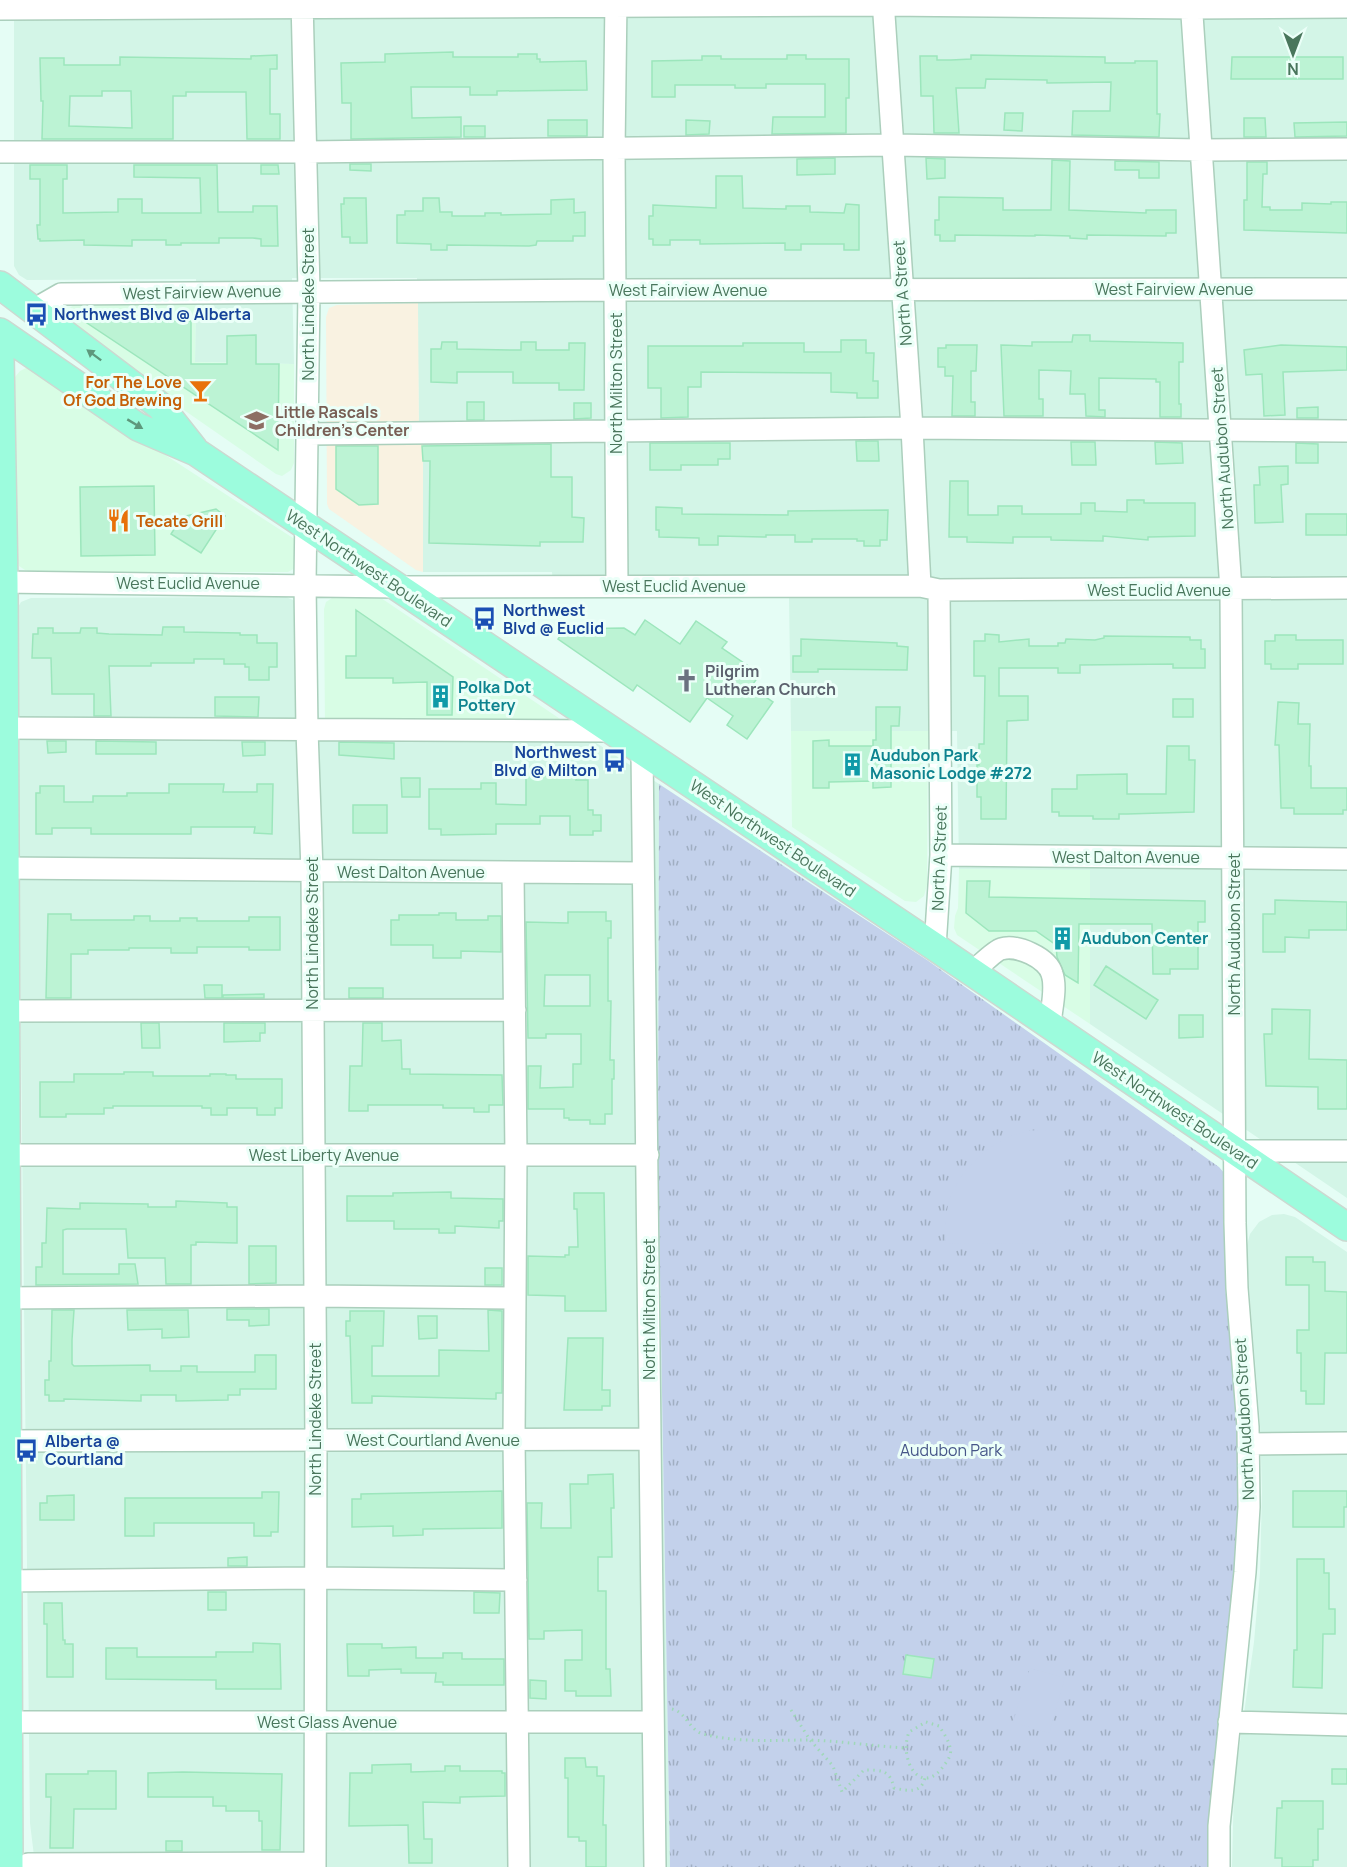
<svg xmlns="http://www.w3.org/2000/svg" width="1347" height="1867" font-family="Manrope,sans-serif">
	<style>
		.residential { fill: #d3f5e7 }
		.commercial { fill: #d8fde5 }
		.education { fill: #f9f2e1 }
		.park { fill: url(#park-tufts) }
		.pitch { fill: #c3d1eb }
		.building { fill: #bcf3d4; stroke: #9ce6bc; stroke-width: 1.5; fill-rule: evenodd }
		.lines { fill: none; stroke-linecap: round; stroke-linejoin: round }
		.minor-casing { stroke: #abcfbc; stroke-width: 24 }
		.major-casing { stroke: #ccd9d1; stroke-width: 30 }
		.path { stroke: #9fd8b8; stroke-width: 3; stroke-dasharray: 1.5 4.5; stroke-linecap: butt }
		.minor { stroke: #fff; stroke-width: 21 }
		.major { stroke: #9cfcdd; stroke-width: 27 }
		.oneway { fill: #5e987c }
		.labels { text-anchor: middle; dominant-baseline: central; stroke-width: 6; stroke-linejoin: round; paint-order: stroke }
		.street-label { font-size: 16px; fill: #49765c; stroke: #ebfff8 }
		.transit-label { font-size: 16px; font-weight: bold; fill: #164399; stroke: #ebfff8; text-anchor: start }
		.food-label { font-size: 16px; font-weight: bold; fill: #c56008; stroke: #ebfff8; text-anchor: end }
		.education-label { font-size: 16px; font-weight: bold; fill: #785e54; stroke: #ebfff8; text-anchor: start }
		.worship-label { font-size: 16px; font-weight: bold; fill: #5b616d; stroke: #ebfff8; text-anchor: start }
		.culture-label { font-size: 16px; font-weight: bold; fill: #0d838f; stroke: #ebfff8; text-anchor: start }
		.park-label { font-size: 16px; fill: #465688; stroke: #ebfff8 }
	</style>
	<defs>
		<pattern id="park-tufts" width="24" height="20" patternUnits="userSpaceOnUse" patternTransform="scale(1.5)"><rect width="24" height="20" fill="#c3d1eb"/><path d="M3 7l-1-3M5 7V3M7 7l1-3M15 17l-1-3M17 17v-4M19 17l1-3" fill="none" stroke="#a0aec2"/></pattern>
	</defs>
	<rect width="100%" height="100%" fill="#e5fdf5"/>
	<path class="residential" d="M14,0H1347V1198L1090,1024V871L959,869L957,731H791L789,598H554L552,572H423V438H419L417,278H292L294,364L195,362L196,279L27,280L19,275L14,266Z
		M286,597L293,600L298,608L301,727L575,729L659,784L658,1154L670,1867H39L34,1856L30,1823L16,611L21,602L31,598Z
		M1284,1214L1295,1217L1347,1252V1867H1232L1234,1785L1254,1642L1260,1573L1262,1492L1260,1423L1246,1249L1250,1234L1259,1222L1272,1215Z"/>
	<path class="commercial" d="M74,305H196L195,362L294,364V463L291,470L282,476L276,474L70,331L65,324L64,316L68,309Z
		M26,368L33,369L296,540L295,568L288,572H34L25,570L19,566L16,559L15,377L20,371Z
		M332,598H381L575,729L325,728L324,609L326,602Z
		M791,731H928L927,885L924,896L916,902L905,901L792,827Z
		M959,869L1090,870V1024L957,935L954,928L955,916L958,908Z"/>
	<path class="education" d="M418,303L419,437L423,438V572L416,570L329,509L327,504L326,317L329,308L337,305Z"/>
	<path class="park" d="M659,784L927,960L1219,1167L1225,1174V1285L1240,1442L1239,1554L1211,1867H670L658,1154Z"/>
	<path class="pitch" d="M1061,1131V1236L1055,1243L946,1244C946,1233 945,1222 947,1211C951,1177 991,1139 1024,1132C1035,1129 1049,1131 1061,1131Z
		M1030,1668L1065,1678L1049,1733L1013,1722Z"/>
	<path class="building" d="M453,52V57H518V54H537V59H540V62L586,61L587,90L497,91V95H470V87H411L412,118L461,117V137L351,139V103H342L341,63L385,62V54Z
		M277,55V69H270V114H280V139H247L246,92H186V96H173V139H42L43,101H41L40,58H64V65H120V57L251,59V56ZM102,91H131L132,128L69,126L70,96H102Z
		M787,55H806V59H849V98H846V133L772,134L773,117H825V84H766V88H735V85H675V97H652V61L702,60V56H721V59H787Z
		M971,55L1105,57V63H1135V61H1157V114H1160L1159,137L1072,135L1073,111H1110L1111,82L1047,83V80L986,79L985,88H956L959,133H934L933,96H921L920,56H937V60H951L971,59Z
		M1232,57H1343V79H1231Z
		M1005,113H1023L1022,131L1004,130Z
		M1244,118H1265L1266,137H1244Z
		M548,120H587V136H548Z
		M686,120L710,121L709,134L686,135Z
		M1347,122V136L1295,137L1294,123Z
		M464,126H485V137H464Z
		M835,158V174L797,175V159Z
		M926,158L945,159V178L927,179Z
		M1052,160L1070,161L1069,210L1146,213V210H1176V233H1166V236L1087,235V239L1070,238V236L1035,235V236L955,235V241H940V235H935V220H939V197L1003,198V210H1051Z
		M1115,161L1159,162V178H1139V170H1115Z
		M1247,162H1267V174H1263L1262,207H1270V210H1302V203L1331,204V202H1347V233L1244,230V200H1247Z
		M350,164H371V171L350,170Z
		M30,165H67V179H63V213L118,212V199H142V213H201L200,178L134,177V165H217L218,212H253V206H277L278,246H261V239L253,238H219V243H181V245H166V240H132V246L84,245V240L40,241V239H38L37,225H40V179H30Z
		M261,165H278L279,174H261Z
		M716,176H742L743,208L786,209V206H810V212L844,213L846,204L859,205V250H844V244H801V250H785V243L700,244V240H670V245H653V239H649V216H653V205L716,208Z
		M344,198H366L367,243H350V237H342L341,204H344Z
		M423,198H439L440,212H452V216H485V213H501V215L551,214V200L574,199V213L585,212V236H573V241H537L536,245L529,246L447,245V250H431V244L397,243V215H405V211H423Z
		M84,321H191V364H227V336L256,335V364H279L278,450Z
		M1073,335H1090V341L1183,343V362H1179V404H1181V417H1160V382H1156V379L1099,378V410H1105V417L1086,416L1085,394H1070L1071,371L1039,370V399H1043V416H1004L1001,345L1032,346V342H1072Z
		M841,340H866V353H874L873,381H878V398H857V393L831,392V373L701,372V387H688V417L661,418V388H648V346H743V343H804V352H841Z
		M442,342H457V349L513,350H521V342H536V350H569V343H585L584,390H559V383H513V372H457V383L431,382V349H441Z
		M946,345H977L976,371H971V402H975V416H952L953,376H945V367H938V348H946Z
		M1281,345L1347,347V370L1283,372L1285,415L1264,416L1262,374L1246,375L1244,350Z
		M467,402H484V420H467Z
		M574,403H591V418L574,419Z
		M1318,407V418H1297V408Z
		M856,441H878L879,461H857Z
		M1071,442H1095L1096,465H1072Z
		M1155,442L1182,443L1183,463L1156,464Z
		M650,443H730V459H718V465H681V470H650Z
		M1296,443L1318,444V463H1296Z
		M551,444V477H572V517L584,518L583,542H540V546L429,543L430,461H423L422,446Z
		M336,446H378V504L359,505L336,489Z
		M1288,466V484L1281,485L1283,522L1255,523L1254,485H1260L1259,467Z
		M950,481H968V515H998V506H1022V514H1081V503H1095V511L1127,512V500H1144V503H1195V536L1148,537V540L1103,536V541L1051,540V537H1013V543L967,542V537H949Z
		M154,486L155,555L81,556L80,487Z
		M656,507L682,508V514L788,515V511L888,510L887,540H880V546H864V541H857V539H812V542H795V535H766V537L718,536V545H699V538L659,537V530H656Z
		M216,509L225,516L201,553L171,534L182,517Z
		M1306,514H1347V535H1306Z
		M356,610L453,677L452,715H427V682L393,683V678H346V656H356Z
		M645,620L680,644L696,621L727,642L722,648L760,674L751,687L773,702L747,739L727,725L733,716L707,698L690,722L637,685L633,691L558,639L565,629L624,628L635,635Z
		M163,627H184V632L240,633V635H257V643H277V667H269V680H249V667H245V664H224V659H194V663H151V666H109L111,716H94V694H52L51,658H32L33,634H38V628H53V633H80L81,628H97V633L109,634L162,635Z
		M985,634L999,635V642L1029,639V646H1058V643H1065L1066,639L1095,640L1104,638V636L1190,637V640H1201V649H1205V668H1173V664L1080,665V673H1058V668H999V696H1028V720L1007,721L1006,819H981V797H977V765H979V744H984L985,676H974V641H985Z
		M1275,635H1296V640H1343V664H1298V669H1271V664H1265V641H1275Z
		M801,639L897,643V646L908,647L907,670L818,669V672H793V656H801Z
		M215,697H259L258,717L215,716Z
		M1173,699H1193V717H1173Z
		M1278,702L1299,703L1298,724H1310L1309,766H1311V788H1347V810H1343V814H1294V808H1281L1279,745H1275Z
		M876,707H900L899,726H891V787L873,788V781L829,782V788H813V741L829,740V746H873V740H876Z
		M47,741H66V752L48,753Z
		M96,741L156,742V754H96Z
		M242,742H265V755L243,756Z
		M339,742L394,743V759L339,755Z
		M1167,746H1189V760H1195L1194,812L1127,814H1119V819H1093V816H1059V812H1052V789H1077V775L1127,774V794H1166Z
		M526,773L565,774V776L577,777L576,780H588V810H593V815H601V831H593V835H570V816H540V824H496V834L441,835V829H429V789H481V783H496V804L526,805Z
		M401,778H420V797H402Z
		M169,784H224L223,792H257V784H273L272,834L254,833L255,827H191V834H91V828H52V834H36V793H40V786H64V802H93V796H127V793H169Z
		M353,805H387V833H353Z
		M967,881H990L989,897L1205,901V922H1198V969H1170V974H1153L1152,924H1079L1078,983L1065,975L1057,957L1056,945L1036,931H989L966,913Z
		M1275,900L1347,902V930H1309V938L1285,937V952H1263V914H1275Z
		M568,912H606V921H611V938H608V1001H611L610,1060H614V1079H612V1114H605V1124H590V1120H569V1118H564V1109H528V1066H541L540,1088L573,1087V1064H581V1034H546V1038H528L526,922L568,923ZM545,975H590V1006H544Z
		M439,913H456V920H488V916H501V952L461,951V958H433V945H391V920H399V915H439Z
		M48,914H71V920H134V916H150V921H180V918H197V921H249V917H280V950H249V947H197V953H171V948H129V950H88V954H71V998H46Z
		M1106,966L1158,1000L1146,1019L1094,985Z
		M204,985H222V998H205Z
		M349,988H383V998H349Z
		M264,994V998H223V995Z
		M1272,1009L1310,1010L1309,1059L1347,1060V1109H1318V1087L1266,1086L1264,1034H1272Z
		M1179,1015H1203V1037L1179,1038Z
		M141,1023H159L160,1048H142Z
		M224,1023H265V1033H260V1041L224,1042Z
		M363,1023H382V1041L401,1040L402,1069H410V1074L502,1075L503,1105H489V1112H474V1108H443V1105H368V1111H349L350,1066H362Z
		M124,1072H153V1076H210V1074H226V1075H236V1079H282V1108H275V1115H257V1108H227V1115H211V1108H202V1106H113V1108H104V1114H66V1117H40V1082H74V1074H124Z
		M451,1192V1198L503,1199V1221H499V1228L455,1226V1233H439V1229H394V1221H347V1196H393V1193Z
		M574,1193H604L606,1311H565V1296L528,1295V1256L565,1257V1255H569V1247H578L577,1209H574Z
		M176,1201L227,1203V1207H237V1243L196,1242V1245H191V1284H166L165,1258H128L126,1229H67L63,1230V1274H119V1264H135L138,1284L36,1285V1267H42V1243H46L47,1208L80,1209V1203L148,1204V1207H176Z
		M249,1246H276V1283L249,1284Z
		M1286,1257H1313V1262H1325V1291L1347,1292V1353H1325L1324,1404H1306V1391H1301V1353H1297V1330H1309V1285H1286Z
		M485,1268H502V1285H485Z
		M227,1309H269V1325L249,1326V1320H227Z
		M52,1310H74L72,1340V1364L74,1366L150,1365V1371H181V1366H197V1372H255V1355H276V1389H240V1395H228V1400L176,1401V1395H141V1401L64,1399V1401H49V1395H45V1380H49V1361H51Z
		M127,1310H188L189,1337L162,1338V1329L128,1330Z
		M488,1310L502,1311V1393H496V1399L372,1396V1403H352L350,1336H346V1321H350V1311H384L383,1346H372V1376H439V1350L489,1351Z
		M418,1316H437V1338L419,1339Z
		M568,1338H603L602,1390H610V1406H602V1410H564Z
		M613,1474L614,1508H611L612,1557H598V1591H606V1669H610L611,1696H576V1691H565V1660H582V1630L544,1631V1639H529L527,1503H542L541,1528H571L570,1484H588V1475Z
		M502,1491V1528L423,1529V1535L393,1536V1526L352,1527V1499H361V1494Z
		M1293,1491H1347V1507H1344V1527H1293Z
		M262,1492H279L278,1532H271V1536H254V1523H154V1536H125V1498H262Z
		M74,1495V1520H40V1503H47V1496Z
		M247,1557V1566H228V1558Z
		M1297,1559H1324V1573H1329V1609H1335V1634H1323L1322,1688L1293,1687L1294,1650H1297Z
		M208,1592H226V1610H208Z
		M474,1592L500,1593L499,1613H474Z
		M44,1603H62L63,1640H65V1644H73V1677H47V1624H44Z
		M253,1643L280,1644L281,1689H216V1680L106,1679V1648H137V1657H216V1652H253Z
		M347,1644H382V1648L416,1647V1658H443V1653H462V1659H504V1685H443V1682H435L436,1673H401V1669L369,1670V1676H348Z
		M906,1655L934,1659L931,1678L903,1674Z
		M530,1680L546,1681V1699L530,1698Z
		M565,1758H585L586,1767H597V1776H604L603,1825H606V1867H586V1841H579V1837H568V1778H565Z
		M411,1764V1772L445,1771V1766H460V1771H502V1773H505V1796L460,1797V1803L423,1802L424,1839H432V1863H409L408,1825L349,1826L350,1773H372V1765Z
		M1332,1769H1347V1784H1332Z
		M88,1771H116V1809H74L73,1848H50L51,1797H46V1774H88Z
		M183,1772L282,1774L280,1850H262V1821H259V1811H226V1806H213V1797H148V1773Z
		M1282,1801H1323V1829H1318V1860H1313V1867H1282V1858H1275L1277,1808H1282Z
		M166,1841H182V1851H166Z"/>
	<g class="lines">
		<defs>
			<path id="minor" d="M302,0L309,291L305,584L307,730L312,871L316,1440L315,1867
				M616,0L614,150L617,585
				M883,0L912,428L920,586
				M1191,0L1231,590L1235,1223L1237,1288L1248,1427L1249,1507L1245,1572L1219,1826V1867
				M0,9L883,5L1192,8L1347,7
				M0,152H306L892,145L1201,150L1347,149
				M33,310L61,294L616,290L1347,289
				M308,434L912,428L1347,431
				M0,582L399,587L920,586L939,590L1347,588
				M0,728L611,731
				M642,751L655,1867
				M941,855L1347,859
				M0,868L642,873
				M513,873L516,1155L514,1439L519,1867
				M935,947L941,855L939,590
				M972,972C979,967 994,951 1001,949C1017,944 1048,958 1052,974C1057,988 1051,1010 1050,1025
				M0,1011L515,1010
				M1235,1151H1347
				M0,1155H648
				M0,1298L314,1296L515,1298
				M0,1441L650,1439
				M1249,1444L1347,1443
				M0,1581L316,1578L516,1580
				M0,1722H653
				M1229,1722L1347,1725
				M28,1864L315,1863"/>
			<path id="major" d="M0,285L160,406L194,449
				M0,332L138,427L196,452L935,947L1347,1227
				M0,355L4,582L9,1867"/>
		</defs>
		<use href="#minor" class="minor-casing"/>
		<use href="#major" class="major-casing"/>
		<path class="path" d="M672,1709C686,1712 689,1730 703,1734C737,1743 775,1740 809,1740C840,1741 873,1746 905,1748
			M791,1710L810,1740L833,1766L842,1792L864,1770C882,1770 890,1770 894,1788C908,1791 921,1794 925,1778
			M926,1722L939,1726C943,1732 948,1739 950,1747C952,1753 949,1759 945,1764C922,1799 898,1761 909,1732Z"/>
		<use href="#minor" class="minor"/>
		<use href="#major" class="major"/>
	</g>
	<defs><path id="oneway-solid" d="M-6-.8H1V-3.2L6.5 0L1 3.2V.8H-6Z" transform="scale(1.5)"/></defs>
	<g class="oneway">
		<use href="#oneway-solid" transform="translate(94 355) rotate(-143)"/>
		<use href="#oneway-solid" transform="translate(135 424) rotate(31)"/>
	</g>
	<defs>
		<symbol id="bus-bare" viewBox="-9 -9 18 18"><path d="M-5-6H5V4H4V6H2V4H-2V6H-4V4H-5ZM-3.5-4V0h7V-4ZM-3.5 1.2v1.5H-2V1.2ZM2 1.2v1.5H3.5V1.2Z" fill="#1a4fb4" stroke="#ebfff8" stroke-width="2.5" paint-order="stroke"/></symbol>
		<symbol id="bar-bare" viewBox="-9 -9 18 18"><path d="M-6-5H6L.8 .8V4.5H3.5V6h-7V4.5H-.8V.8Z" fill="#e8710a" stroke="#ebfff8" stroke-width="2.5" paint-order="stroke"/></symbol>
		<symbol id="school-bare" viewBox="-9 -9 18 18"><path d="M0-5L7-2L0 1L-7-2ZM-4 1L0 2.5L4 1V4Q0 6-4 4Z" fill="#8d6e63" stroke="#ebfff8" stroke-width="2.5" paint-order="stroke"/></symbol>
		<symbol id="restaurant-bare" viewBox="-9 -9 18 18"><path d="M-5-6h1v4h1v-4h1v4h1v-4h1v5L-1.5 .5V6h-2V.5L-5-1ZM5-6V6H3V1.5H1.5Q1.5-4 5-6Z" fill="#e8710a" stroke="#ebfff8" stroke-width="2.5" paint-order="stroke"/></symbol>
		<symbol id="church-bare" viewBox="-9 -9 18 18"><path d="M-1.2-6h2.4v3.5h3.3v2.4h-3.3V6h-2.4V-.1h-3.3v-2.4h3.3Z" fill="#6b7280" stroke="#ebfff8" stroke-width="2.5" paint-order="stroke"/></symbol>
		<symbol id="building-bare" viewBox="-9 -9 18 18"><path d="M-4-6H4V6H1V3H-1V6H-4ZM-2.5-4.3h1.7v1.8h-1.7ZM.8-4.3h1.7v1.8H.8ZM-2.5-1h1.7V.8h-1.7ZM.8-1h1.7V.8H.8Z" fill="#0f9aa8" stroke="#ebfff8" stroke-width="2.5" paint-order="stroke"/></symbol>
	</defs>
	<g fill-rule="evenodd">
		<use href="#bus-bare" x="20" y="298" width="33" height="33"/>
		<use href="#bar-bare" x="184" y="374" width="33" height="33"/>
		<use href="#school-bare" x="240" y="404" width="33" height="33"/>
		<use href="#restaurant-bare" x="102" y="504" width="33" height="33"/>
		<use href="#bus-bare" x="468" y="602" width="33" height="33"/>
		<use href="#church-bare" x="670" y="664" width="33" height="33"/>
		<use href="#building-bare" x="424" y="680" width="33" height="33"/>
		<use href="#bus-bare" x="598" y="744" width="33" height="33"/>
		<use href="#building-bare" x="836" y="748" width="33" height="33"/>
		<use href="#building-bare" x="1046" y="922" width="33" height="33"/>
		<use href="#bus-bare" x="10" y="1434" width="33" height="33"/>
	</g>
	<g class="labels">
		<g class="street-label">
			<text x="1174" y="289">West Fairview Avenue</text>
			<text x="688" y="290">West Fairview Avenue</text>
			<text transform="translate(202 292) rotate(-1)">West Fairview Avenue</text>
			<text transform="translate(902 293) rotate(-94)">North A Street</text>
			<text transform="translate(308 304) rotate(-90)">North Lindeke Street</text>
			<text transform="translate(616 383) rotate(-90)">North Milton Street</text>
			<text transform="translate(1222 448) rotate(-94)">North Audubon Street</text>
			<text transform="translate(369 568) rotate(34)">West Northwest Boulevard</text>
			<text x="188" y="583">West Euclid Avenue</text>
			<text x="674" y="586">West Euclid Avenue</text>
			<text x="1159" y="590">West Euclid Avenue</text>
			<text transform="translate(773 838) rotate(34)">West Northwest Boulevard</text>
			<text x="1126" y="857">West Dalton Avenue</text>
			<text transform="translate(939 858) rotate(-88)">North A Street</text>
			<text x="411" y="872">West Dalton Avenue</text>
			<text transform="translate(312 933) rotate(-90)">North Lindeke Street</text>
			<text transform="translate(1234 934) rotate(-90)">North Audubon Street</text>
			<text transform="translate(1175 1110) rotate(34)">West Northwest Boulevard</text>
			<text x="324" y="1155">West Liberty Avenue</text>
			<text transform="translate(649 1309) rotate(-90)">North Milton Street</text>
			<text transform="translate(315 1419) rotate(-90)">North Lindeke Street</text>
			<text transform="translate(1244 1419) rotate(-93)">North Audubon Street</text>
			<text x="433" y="1440">West Courtland Avenue</text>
			<text x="327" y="1722">West Glass Avenue</text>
		</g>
		<g class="transit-label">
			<text x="54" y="314">Northwest Blvd @ Alberta</text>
			<text x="503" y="610">Northwest<tspan x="503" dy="18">Blvd @ Euclid</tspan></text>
			<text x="597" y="752" text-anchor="end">Northwest<tspan x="597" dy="18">Blvd @ Milton</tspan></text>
			<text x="45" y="1441">Alberta @<tspan x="45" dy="18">Courtland</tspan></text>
		</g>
		<g class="food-label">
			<text x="182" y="382">For The Love<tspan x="182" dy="18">Of God Brewing</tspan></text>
			<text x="136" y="521" text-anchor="start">Tecate Grill</text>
		</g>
		<g class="education-label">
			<text x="275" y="412">Little Rascals<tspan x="275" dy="18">Children's Center</tspan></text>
		</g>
		<g class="worship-label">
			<text x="705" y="671">Pilgrim<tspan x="705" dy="18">Lutheran Church</tspan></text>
		</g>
		<g class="culture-label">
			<text x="458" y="687">Polka Dot<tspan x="458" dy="18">Pottery</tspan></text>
			<text x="870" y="755">Audubon Park<tspan x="870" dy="18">Masonic Lodge #272</tspan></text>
			<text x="1081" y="938">Audubon Center</text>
		</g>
		<g class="park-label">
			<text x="951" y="1450">Audubon Park</text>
		</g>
	</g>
	<g transform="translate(1293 54) rotate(180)" stroke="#ebfff8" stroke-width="4.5" paint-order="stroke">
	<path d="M0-4.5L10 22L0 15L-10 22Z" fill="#49765c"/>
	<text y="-9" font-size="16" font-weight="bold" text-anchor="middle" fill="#49765c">N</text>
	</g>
</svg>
